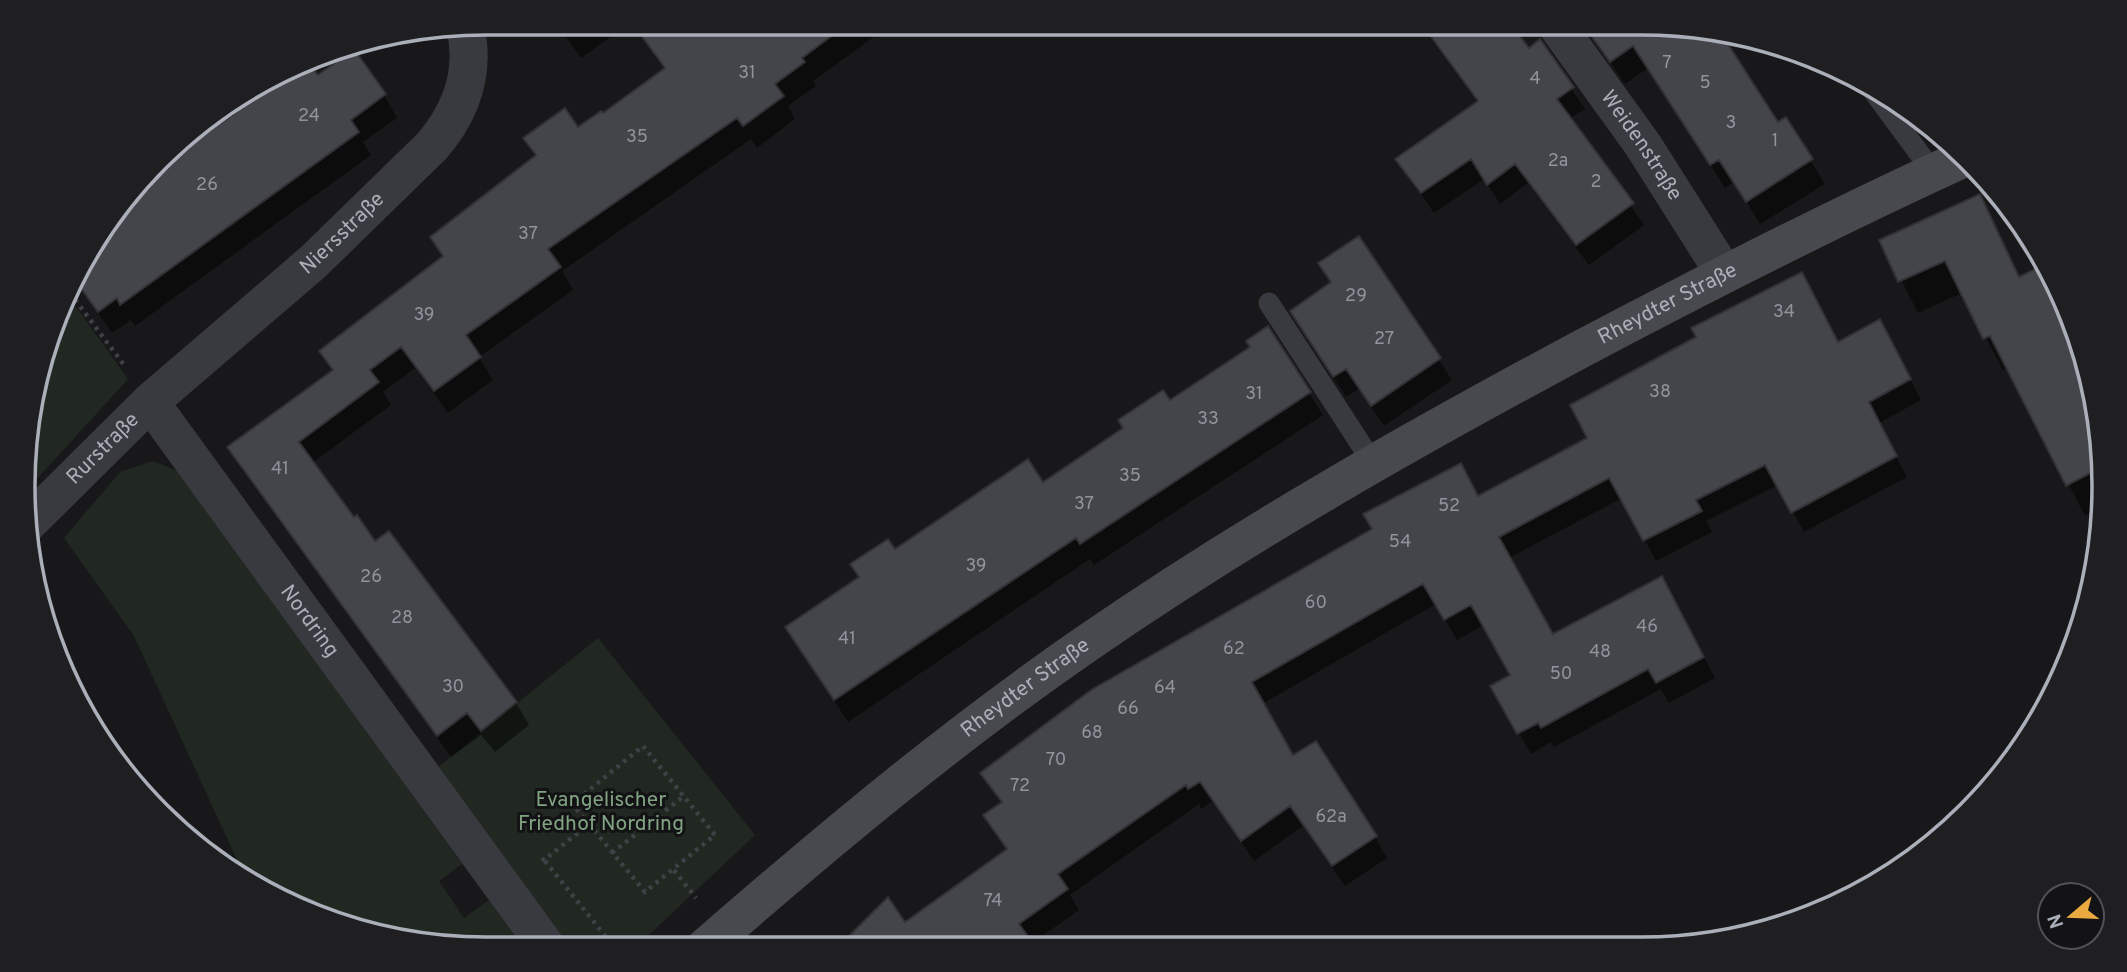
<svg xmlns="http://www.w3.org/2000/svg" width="2127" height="972" font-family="Overpass,sans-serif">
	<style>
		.green { fill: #202821 }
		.shadow { fill: #0007 }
		.building { fill: #44454a; stroke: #323236; stroke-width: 2 }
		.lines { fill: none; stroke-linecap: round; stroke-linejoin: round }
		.path { stroke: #3f4146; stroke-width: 4.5; stroke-dasharray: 3.5 5; stroke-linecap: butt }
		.lane { stroke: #393a3f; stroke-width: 21 }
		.street { stroke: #393a3f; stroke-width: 38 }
		.secondary { stroke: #47494e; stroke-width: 38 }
		.labels { text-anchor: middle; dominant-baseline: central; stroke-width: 6; stroke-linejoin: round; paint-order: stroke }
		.number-label { font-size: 18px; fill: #90949d }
		.street-label { font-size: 21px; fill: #aaafb9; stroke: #131315 }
		.park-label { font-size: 21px; fill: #82a383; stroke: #131315 }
		.rim { fill: none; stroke: #aaafb9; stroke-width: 3.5 }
	</style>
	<rect width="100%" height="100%" fill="#18181a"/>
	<path class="green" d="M69,297L128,379L27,490L23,484L32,396Z
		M153,461L180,472L462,864L439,881L464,918L489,900L524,949H486L395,940L309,914L243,873L134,636L64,538L120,472Z
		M598,638L755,835L634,949H572L433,771Z"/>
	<path class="shadow" d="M556,23H630L581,58Z
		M631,23H685L699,44L728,23H893L813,81L816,86L788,106L795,119L757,148L751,139L562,271L573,290L479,357L493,380L448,413L415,368L383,392L391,405L312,463L375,544L516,703L529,725L495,752L481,735L451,757L242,470L229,448L334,372L322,352L443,257L432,237L536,157L525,139L578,129L602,116L665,70Z
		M1419,23H1508L1528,50L1540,42L1585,109L1569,119L1644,225L1589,265L1528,183L1500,204L1484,179L1434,213L1397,160L1478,103Z
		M1583,23H1641L1717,30L1778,125L1785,119L1825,184L1760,224L1734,182L1725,188L1648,68L1625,84Z
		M307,63L317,78L384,95L397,118L363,142L371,155L135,326L131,320L112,333L75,281L85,255L168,153L215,119L220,126Z
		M1918,117L1943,138L1935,143Z
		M1979,197L2021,278L2046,266L2069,308L2095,395L2104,486L2102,507L2085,516L2008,367L2003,370L1962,293L1918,313L1881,240Z
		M1358,238L1452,380L1384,426L1359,389L1346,397L1304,332Z
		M1268,328L1323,415L1094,565L1090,559L848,722L787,628L861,579L894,551L1043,484L1252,348Z
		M1891,342L1921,400L1879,423L1907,477L1804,532L1778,485L1706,521L1712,532L1656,561L1622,498L1509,558L1553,637L1673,599L1715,678L1669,703L1661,689L1554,747L1551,742L1531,754L1493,687L1513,676L1484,625L1457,640L1436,604L1262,704L1293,758L1375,837L1387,858L1345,886L1303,826L1254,861L1213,801L1201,809L1199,804L1070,895L1079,910L1031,944L1034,947L959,948L943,925L1008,850L985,816L1002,804L983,774L1479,498L1838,344Z
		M797,940L804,948H788Z"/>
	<path class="building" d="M632,23H849L802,58L805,62L775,84L784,96L743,126L737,118L548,249L561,267L466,335L481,357L434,391L401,347L370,370L379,382L299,442L354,517L357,515L375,541L389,531L517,702L481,731L467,713L437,736L227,447L333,370L319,351L443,256L430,237L536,155L523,138L565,108L578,127L601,111L603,113L665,68Z
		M1421,23H1510L1529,48L1540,39L1574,87L1557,99L1634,203L1576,245L1515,164L1487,185L1471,159L1421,193L1395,159L1478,101Z
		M1582,23H1641L1719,30L1778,122L1786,117L1813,159L1746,202L1719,160L1710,165L1633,46L1610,62Z
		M354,49L386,94L351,120L359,132L120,305L117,298L98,312L75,280L85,255L174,147L216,116L221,123L306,62L318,75Z
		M1980,194L2019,277L2045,264L2069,308L2095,395L2102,467L2066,486L1990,336L1983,339L1945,261L1898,282L1879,240Z
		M1359,236L1441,358L1371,406L1346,369L1333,377L1290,311L1331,282L1318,263Z
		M1802,272L1838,342L1880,319L1911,379L1869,402L1897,456L1791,513L1765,465L1696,500L1702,511L1643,541L1609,478L1499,537L1553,634L1662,576L1704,657L1656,683L1648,669L1541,728L1538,723L1517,734L1490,686L1510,675L1471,605L1444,620L1423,584L1252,682L1293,755L1316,741L1377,836L1332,866L1290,806L1241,841L1200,782L1188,789L1186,785L1058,874L1068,889L1019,924L1036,947L837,948L888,897L905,922L1007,849L983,815L1002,802L980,773L1091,690L1372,529L1363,514L1461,463L1478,496L1587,438L1570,405L1696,337L1691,328Z
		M1268,326L1311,392L1080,544L1076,538L834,700L785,627L859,577L850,564L888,539L895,549L1028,459L1043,482L1123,428L1118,420L1163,390L1170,400L1250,347L1246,341Z"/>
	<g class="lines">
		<path class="path" d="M70,293L124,365
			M589,824L645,892L673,869
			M612,853L684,796
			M542,858L544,860L589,824L572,804L643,746L715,835L673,869L696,898
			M545,861L606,937"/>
		<path class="lane" d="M1869,85L1933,172
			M1269,303L1373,463"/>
		<g class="street">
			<path id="s1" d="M1555,23L1643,145L1724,273"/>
			<path id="s2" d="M150,402L548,949"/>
			<path id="s3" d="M27,524L150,402L313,262L432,146C461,112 476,72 465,26"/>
		</g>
		<path class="secondary" id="s4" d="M703,949C826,842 951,737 1086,644C1245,534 1413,439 1583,348C1710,281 1837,216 1967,157"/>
	</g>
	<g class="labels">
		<g class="number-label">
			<text x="1667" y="63">7</text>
			<text x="747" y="73">31</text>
			<text x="1535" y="79">4</text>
			<text x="1705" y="83">5</text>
			<text x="309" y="116">24</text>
			<text x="1731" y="123">3</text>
			<text x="637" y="137">35</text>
			<text x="1775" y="141">1</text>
			<text x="1558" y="161">2a</text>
			<text x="1596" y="182">2</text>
			<text x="207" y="185">26</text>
			<text x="528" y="234">37</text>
			<text x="1356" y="296">29</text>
			<text x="1784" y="312">34</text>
			<text x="424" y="315">39</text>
			<text x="1384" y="339">27</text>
			<text x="1660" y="392">38</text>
			<text x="1254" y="394">31</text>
			<text x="1208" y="419">33</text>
			<text x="280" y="469">41</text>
			<text x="1130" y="476">35</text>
			<text x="1084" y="504">37</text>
			<text x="1449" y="506">52</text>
			<text x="1400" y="542">54</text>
			<text x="976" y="566">39</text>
			<text x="371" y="577">26</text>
			<text x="1316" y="603">60</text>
			<text x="402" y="618">28</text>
			<text x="1647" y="627">46</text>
			<text x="847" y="639">41</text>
			<text x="1234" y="649">62</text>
			<text x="1600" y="652">48</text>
			<text x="1561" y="674">50</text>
			<text x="453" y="687">30</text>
			<text x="1165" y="688">64</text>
			<text x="1128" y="709">66</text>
			<text x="1092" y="733">68</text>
			<text x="1056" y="760">70</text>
			<text x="1020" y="786">72</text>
			<text x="1331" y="817">62a</text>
			<text x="993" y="901">74</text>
		</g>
		<g class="street-label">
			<text stroke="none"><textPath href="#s1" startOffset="150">Weidenstraße</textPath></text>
			<text stroke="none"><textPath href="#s3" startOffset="429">Niersstraße</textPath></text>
			<text stroke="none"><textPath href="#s4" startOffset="1164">Rheydter Straße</textPath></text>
			<text stroke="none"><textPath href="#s3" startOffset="107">Rurstraße</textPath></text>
			<text stroke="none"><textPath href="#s2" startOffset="271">Nordring</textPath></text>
			<text stroke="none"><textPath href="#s4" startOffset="415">Rheydter Straße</textPath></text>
		</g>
		<g class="park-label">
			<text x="601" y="800">Evangelischer<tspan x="601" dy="24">Friedhof Nordring</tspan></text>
		</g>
	</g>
	<path d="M0 0H2127V972H0ZM486 35H1641A451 451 0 0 1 2092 486V486A451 451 0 0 1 1641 937H486A451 451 0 0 1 35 486V486A451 451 0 0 1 486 35Z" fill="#1f1f22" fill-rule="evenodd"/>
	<path class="rim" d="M486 35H1641A451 451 0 0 1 2092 486V486A451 451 0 0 1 1641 937H486A451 451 0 0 1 35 486V486A451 451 0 0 1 486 35Z"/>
	<g transform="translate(2071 916) rotate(251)"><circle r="33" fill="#131315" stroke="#4f5157" stroke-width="2"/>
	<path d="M0-5L12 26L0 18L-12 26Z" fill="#ebaa3f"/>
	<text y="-10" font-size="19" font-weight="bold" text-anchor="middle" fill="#aaafb9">N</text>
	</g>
</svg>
